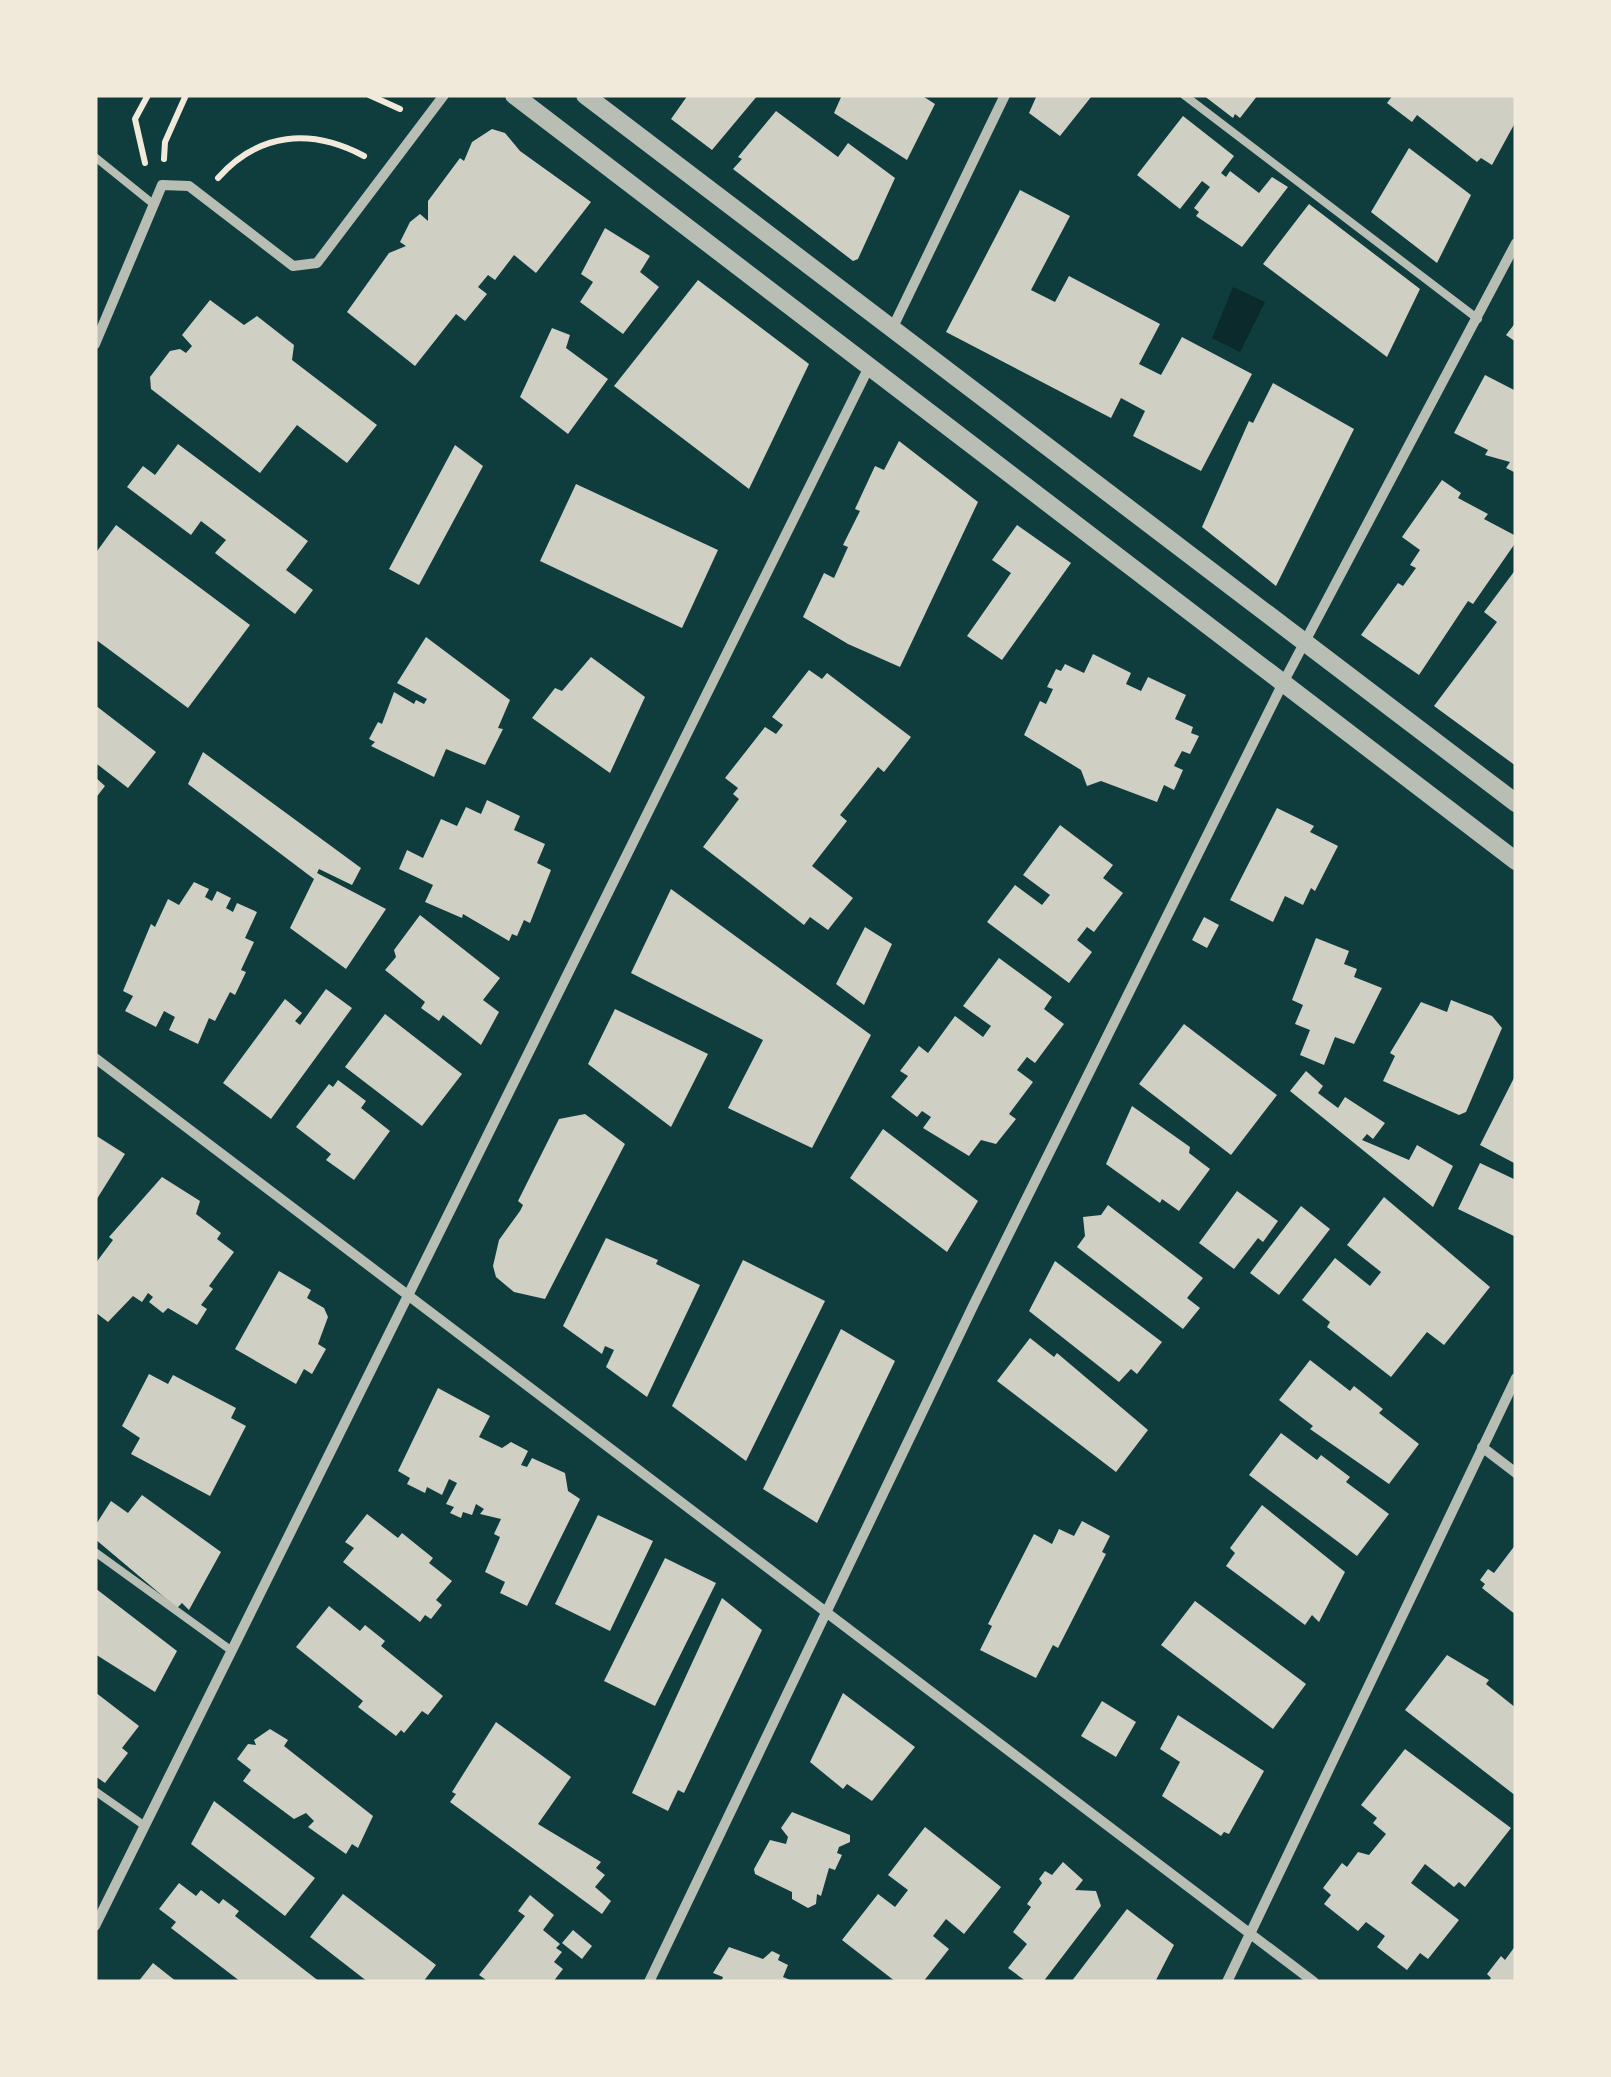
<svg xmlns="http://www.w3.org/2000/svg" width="1611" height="2077" font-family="'Sofia Sans Condensed',sans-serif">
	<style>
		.water { fill: #0a2a2b }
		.building { fill: #cfcfc3 }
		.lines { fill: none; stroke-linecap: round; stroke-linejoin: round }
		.path { stroke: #f1e9da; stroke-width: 6 }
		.service { stroke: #b8beb3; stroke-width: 8 }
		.minor { stroke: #b8beb3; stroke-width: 10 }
		.tertiary { stroke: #b8beb3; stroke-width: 18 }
	</style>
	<rect width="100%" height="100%" fill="#0f3d3e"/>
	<path class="water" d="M1233,287L1265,302L1240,352L1212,338Z"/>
	<path class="building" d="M688,95H758L712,150L671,119Z
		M842,95H921L935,104L907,160L834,113Z
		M1037,95H1089L1091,97L1060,136L1029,113Z
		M1203,95H1258L1240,118L1235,114L1233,118Z
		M1393,95H1515L1516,121L1492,165L1481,158L1477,162L1417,115L1412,122L1387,103Z
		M776,111L838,157L848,143L895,178L858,259L853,261L733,169L742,159L738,157Z
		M1183,116L1234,156L1221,173L1226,177L1230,171L1259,193L1272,177L1288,187L1242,247L1196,216L1199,212L1194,208L1210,187L1202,181L1180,209L1137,175Z
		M492,129L505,133L520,151L591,202L536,273L514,255L495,280L488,275L478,287L487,294L465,321L456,314L415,366L347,312L389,253L406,246L400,242L410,222L420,214L428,221V201L460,158L464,161L472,142Z
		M1409,148L1471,195L1437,263L1371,212Z
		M1020,190L1070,216L1031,290L1055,302L1069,276L1160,324L1139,364L1161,375L1182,337L1252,374L1201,471L1133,436L1145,411L1121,398L1111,418L946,332Z
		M1309,204L1420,289L1387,357L1263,264Z
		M605,228L650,256L640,272L659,287L623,334L580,302L593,282L581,274Z
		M698,280L809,364L749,489L614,386Z
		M210,300L244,325L257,316L294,345L292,360L377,425L347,463L297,425L260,473L151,389L150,377L170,351L180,349L186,353L192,346L182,335Z
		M1516,322V342L1506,335Z
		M552,328L570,335L566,348L608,379L568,434L520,397Z
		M1485,375L1516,391V473L1506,468L1510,462L1485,455L1488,450L1454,433Z
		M1273,383L1354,429L1276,586L1202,527L1249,421L1253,423Z
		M899,441L978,502L900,667L848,644L803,617L824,573L834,578L848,547L843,545L860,511L855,509L875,466L884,470Z
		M178,444L308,541L286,570L313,590L295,614L215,553L226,540L201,521L191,535L127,487L143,466L155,475Z
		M455,445L483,466L419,585L389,569Z
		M1442,480L1461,493L1458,498L1488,514L1484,519L1516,536V542L1473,604L1468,601L1419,675L1361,635L1398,583L1403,586L1416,568L1410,565L1420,550L1402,537Z
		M576,484L718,550L682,628L540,561Z
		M116,525L250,625L188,708L95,639V554Z
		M1017,525L1071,563L1002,660L967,636L1011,573L992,560Z
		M1516,569V766L1434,706L1497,622L1484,612Z
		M426,637L510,700L498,728L503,729L485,765L446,749L434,777L371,746L375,742L369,739L378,722L382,724L394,692L414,704L416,700L424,704L427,699L397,683Z
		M1093,654L1131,673L1126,684L1141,691L1148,677L1186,695L1175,719L1193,727L1191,733L1199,736L1190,754L1182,751L1174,766L1183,770L1174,790L1164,785L1157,802L1101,781L1087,786L1081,770L1024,735L1040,701L1046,704L1053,689L1047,687L1056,669L1061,671L1065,664L1084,673Z
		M591,657L645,697L610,773L532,718L555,688L562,691Z
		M809,670L822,679L827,673L911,737L884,772L878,767L840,815L847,821L812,866L853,898L828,930L810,917L804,925L703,847L739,799L733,794L738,788L725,778L765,727L776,734L783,725L772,717Z
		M95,705L156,752L128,788L97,764L95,767Z
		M203,752L361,868L352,885L319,869L317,873L386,909L346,969L290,928L314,879L188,784Z
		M95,777L105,786L95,799Z
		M487,800L520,816L514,830L545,844L537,863L551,870L530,923L524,920L517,936L512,934L509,941L463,914L462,918L425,902L433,885L399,869L407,850L423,858L441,819L457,826L466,807L481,814Z
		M1277,808L1314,826L1310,832L1338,846L1315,891L1311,888L1303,905L1285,896L1273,922L1230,900Z
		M1060,825L1113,865L1103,878L1123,893L1094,932L1087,927L1077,940L1092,952L1069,983L987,922L1015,885L1042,905L1050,895L1023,875Z
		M194,882L209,889L205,897L212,901L217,891L231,898L226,908L233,912L237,903L257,912L245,938L254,942L241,970L246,972L235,995L230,992L215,1021L209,1018L198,1044L169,1030L175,1017L164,1011L156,1027L125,1011L133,996L123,991L151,924L155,927L168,899L179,905Z
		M671,889L871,1035L812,1148L728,1108L763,1040L631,973Z
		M420,915L500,978L483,1000L499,1012L481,1045L443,1015L439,1021L421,1008L425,1002L385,970L396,957L394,950Z
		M1204,917L1219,925L1207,948L1192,940Z
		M865,927L892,944L864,1005L836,984Z
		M1316,938L1349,951L1344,964L1357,969L1354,977L1382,988L1354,1044L1335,1037L1324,1065L1300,1055L1310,1030L1295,1024L1303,1005L1292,1000Z
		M999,958L1052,997L1044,1009L1064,1024L1035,1063L1027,1057L1017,1070L1033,1082L1009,1114L1016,1119L996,1144L981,1140L969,1156L923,1128L931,1117L922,1111L917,1117L891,1097L908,1076L900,1071L919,1046L928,1053L955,1016L983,1037L991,1026L963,1006Z
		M326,989L352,1008L271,1119L223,1083L285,999L302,1013L295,1021L300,1025Z
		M1451,1000L1492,1016L1502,1028L1466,1112L1459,1115L1383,1081L1395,1056L1390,1053L1421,1002L1447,1012Z
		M615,1009L708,1054L671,1127L588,1064Z
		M385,1014L462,1074L422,1126L345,1067Z
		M1184,1024L1277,1095L1231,1155L1139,1084Z
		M1306,1071L1323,1086L1318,1093L1338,1108L1345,1097L1385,1123L1373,1139L1367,1134L1362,1140L1409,1160L1417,1145L1453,1166L1433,1207L1290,1091Z
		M1516,1074V1164L1480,1145Z
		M338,1080L366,1101L361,1108L390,1131L354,1180L326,1160L331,1154L296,1127L329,1084L333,1087Z
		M1132,1106L1190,1147L1189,1153L1210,1169L1179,1211L1162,1199L1160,1203L1106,1164Z
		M585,1114L625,1144L545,1299L514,1292L496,1277L493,1266L499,1240L520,1211L523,1205L518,1201L559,1119Z
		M883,1129L978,1201L947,1252L850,1178Z
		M95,1135L125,1154L95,1202Z
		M1480,1163L1516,1180V1237L1458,1209Z
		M162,1177L200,1201L196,1214L221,1233L217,1239L234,1252L209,1286L213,1289L201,1305L207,1309L197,1325L168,1308L163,1313L149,1302L153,1297L148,1293L142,1302L133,1296L108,1322L95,1312V1264L113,1240L109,1237Z
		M1237,1191L1278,1221L1263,1242L1258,1238L1234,1269L1199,1243Z
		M1384,1197L1490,1287L1444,1345L1427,1332L1391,1377L1327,1327L1330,1322L1302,1300L1335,1258L1370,1286L1381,1272L1347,1245Z
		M1108,1205L1203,1278L1187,1298L1200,1308L1183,1329L1077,1247L1085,1236L1083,1217L1101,1215Z
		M1301,1206L1330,1229L1279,1295L1250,1273Z
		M606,1238L658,1260L656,1264L700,1285L647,1397L606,1367L614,1350L605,1346L602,1354L563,1326Z
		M743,1260L825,1301L746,1461L672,1406Z
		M1055,1261L1162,1342L1137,1374L1131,1369L1119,1382L1029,1311Z
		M279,1271L311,1290L307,1298L324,1308L328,1317L318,1344L326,1349L312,1374L304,1369L296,1384L235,1349Z
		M841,1329L895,1361L817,1523L763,1489Z
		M1030,1338L1054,1357L1057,1353L1148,1430L1116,1472L997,1381Z
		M1310,1360L1350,1391L1354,1386L1383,1409L1379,1413L1419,1444L1389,1484L1310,1429L1313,1426L1279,1400Z
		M149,1374L168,1384L173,1375L236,1408L231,1418L246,1426L210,1496L131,1454L140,1438L122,1426Z
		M438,1388L490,1416L479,1437L502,1448L511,1442L528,1451L521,1465L527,1467L532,1458L565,1473L568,1491L580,1499L527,1606L500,1593L505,1582L485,1572L500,1537L494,1534L501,1519L480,1514L484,1509L476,1504L472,1515L463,1512L461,1518L450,1513L454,1507L446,1504L457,1483L449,1479L442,1495L427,1487L425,1493L407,1484L410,1478L398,1471Z
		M1281,1433L1317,1460L1321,1455L1350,1477L1346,1482L1389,1514L1357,1556L1249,1475Z
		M142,1495L221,1552L189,1610L182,1603L177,1608L95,1539V1526L111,1501L128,1513Z
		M1262,1505L1345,1572L1319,1622L1312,1615L1305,1625L1226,1566L1235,1553L1230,1548Z
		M367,1514L398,1538L402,1533L433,1558L429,1563L452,1581L436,1600L442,1605L431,1619L425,1615L420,1622L343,1562L354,1548L345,1542Z
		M598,1515L653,1541L610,1631L555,1604Z
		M1082,1521L1110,1536L1102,1552L1106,1554L1058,1648L1053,1645L1036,1678L980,1650L992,1626L988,1624L1034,1534L1052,1544L1059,1529L1074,1536Z
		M1516,1544V1615L1482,1588L1485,1584L1480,1580L1488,1569L1494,1573Z
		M665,1558L716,1583L655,1706L604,1681Z
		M95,1588L177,1651L155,1692L95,1654Z
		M722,1598L762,1630L684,1793L678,1790L668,1811L632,1793Z
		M1195,1601L1306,1684L1273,1729L1161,1645Z
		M329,1606L360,1631L365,1625L385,1641L381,1646L443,1696L428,1715L422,1711L404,1733L401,1730L396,1736L358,1707L363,1701L296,1647Z
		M1447,1655L1489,1680L1486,1684L1516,1708V1796L1405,1710Z
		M95,1692L139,1726L122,1748L128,1753L105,1783L95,1776Z
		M843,1693L915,1747L872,1801L847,1784L843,1789L810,1762Z
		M1102,1701L1136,1722L1116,1757L1081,1736Z
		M1178,1715L1264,1771L1229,1834L1224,1832L1221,1836L1162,1796L1180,1762L1160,1749Z
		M496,1722L571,1777L538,1824L601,1862L596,1868L605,1875L595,1887L611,1901L602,1914L450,1802L456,1794L452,1792Z
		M270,1729L288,1740L284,1746L373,1816L358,1848L352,1844L346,1854L308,1827L314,1821L306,1813L294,1819L243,1781L251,1770L237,1759L248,1744L256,1745L254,1740Z
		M1405,1749L1511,1828L1465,1887L1459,1882L1454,1887L1425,1864L1411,1883L1459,1920L1428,1959L1420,1953L1407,1970L1377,1947L1385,1936L1366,1922L1358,1931L1324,1904L1331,1895L1323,1888L1342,1863L1347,1867L1358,1852L1369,1855L1386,1834L1373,1823L1377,1818L1361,1805Z
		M214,1801L315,1878L285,1916L191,1844Z
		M792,1812L850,1835V1842L839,1847L837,1853L842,1855L835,1870L829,1868L821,1896L817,1894L816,1904L808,1908L792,1899V1892L755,1874L754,1869L770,1840L786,1844L788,1837L781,1828Z
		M925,1827L1001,1887L964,1934L946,1919L933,1936L949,1949L923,1982H896L842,1940L878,1894L895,1907L908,1890L888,1875Z
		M1063,1862L1083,1880L1075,1890L1096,1891L1101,1906L1043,1982H1027L1008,1968L1027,1944L1013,1932L1031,1907L1027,1904L1042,1883L1039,1879L1045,1871L1052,1875Z
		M179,1883L196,1896L201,1890L219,1904L223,1899L239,1911L235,1916L320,1982H241L171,1928L176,1922L159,1909Z
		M343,1894L436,1965L423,1982H368L310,1937Z
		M530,1895L554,1915L543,1930L560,1944L556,1948L562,1952L554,1962L563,1969L553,1982H489L479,1975L525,1916L518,1911Z
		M1127,1909L1174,1945L1155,1982H1071Z
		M573,1930L592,1946L582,1959L562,1943Z
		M1516,1945V1982H1488L1491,1978L1487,1974L1501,1956L1505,1960Z
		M729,1947L763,1959L772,1951L780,1955L778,1960L788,1965L783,1977L795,1982H721L723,1977L713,1973Z
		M153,1963L177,1982H138Z"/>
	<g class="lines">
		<path class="path" d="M369,95L400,109
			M164,159L165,142L186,95
			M145,163L135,119L148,95
			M218,178C259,132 311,128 364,156"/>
		<path class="service" d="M1184,95L1478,319
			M95,157L152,203
			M95,1552L232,1651
			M95,1791L145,1826"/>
		<path class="minor" d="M892,329L1005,95
			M95,344L162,185L189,186L293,266L317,263L444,95
			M95,1058L1314,1982
			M1482,1447L1516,1473
			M95,1926L869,367
			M649,1982L974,1304L1283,683L1516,243
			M1227,1982L1516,1378"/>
		<path class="tertiary" d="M514,95L1516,861
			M585,95L1516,803"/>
	</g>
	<rect width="1611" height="2077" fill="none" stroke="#f1e9da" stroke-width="195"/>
</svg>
